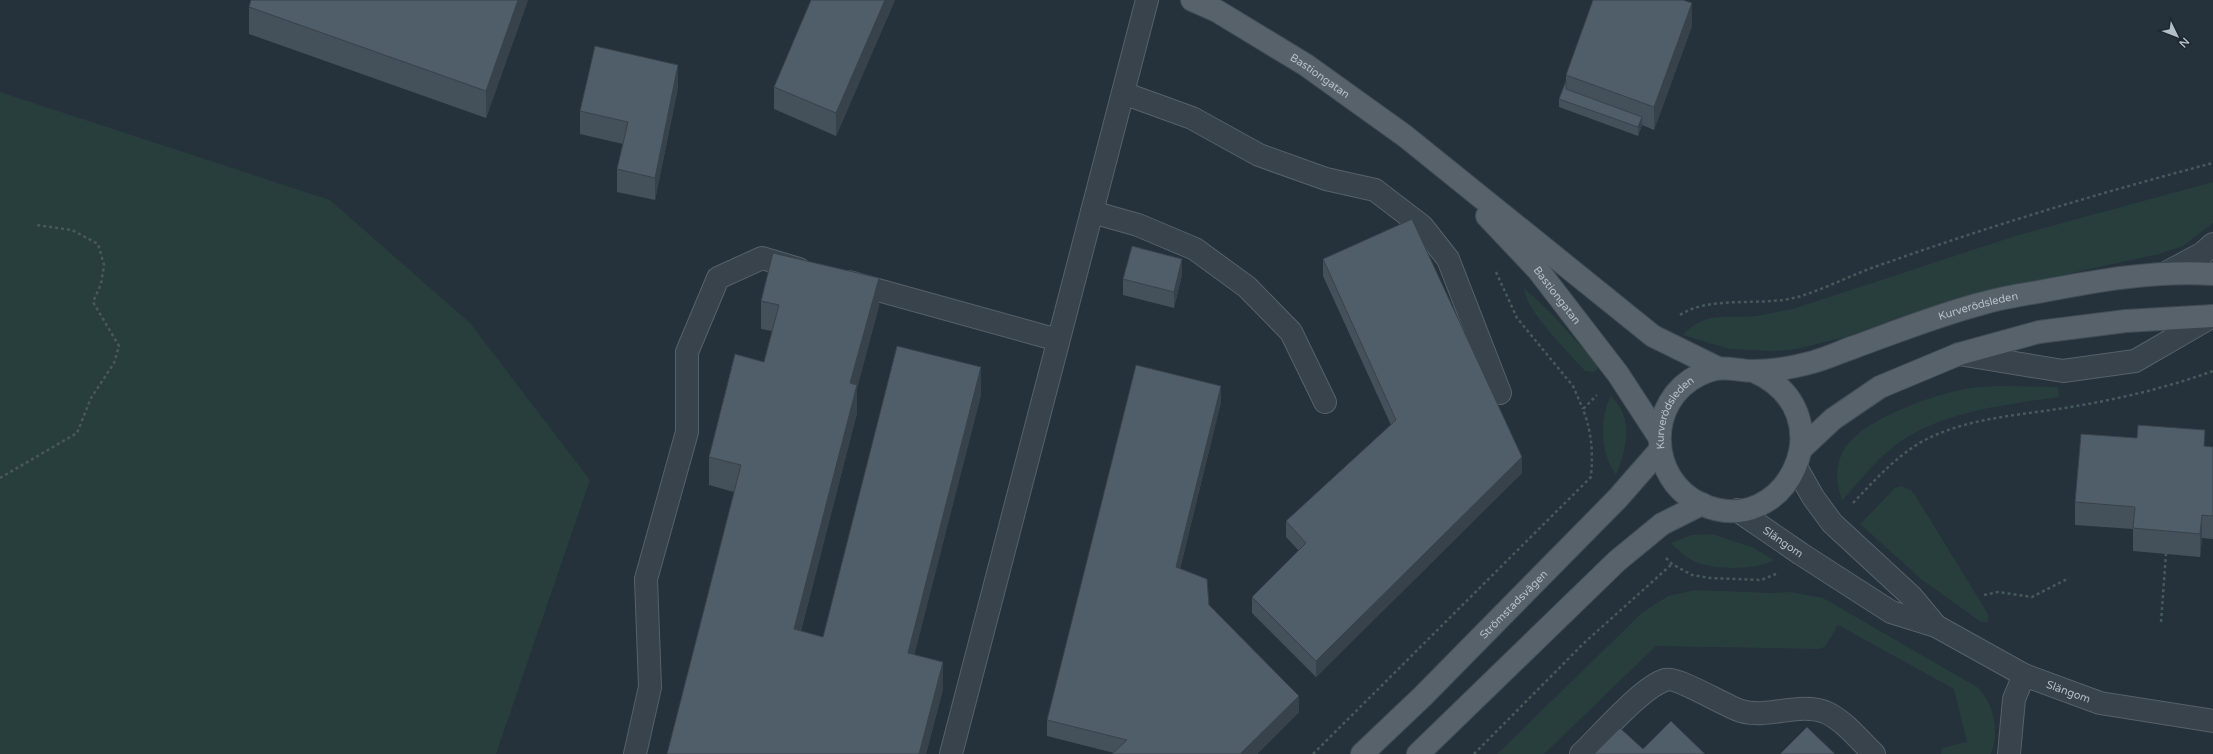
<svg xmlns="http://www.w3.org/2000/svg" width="2213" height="754" font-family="'Varela Round',sans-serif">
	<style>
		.green { fill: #283e3d }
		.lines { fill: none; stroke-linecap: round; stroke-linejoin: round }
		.minor-casing { stroke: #576169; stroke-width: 24 }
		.major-casing { stroke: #424c54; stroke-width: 24 }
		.path { stroke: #475a5a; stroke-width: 2.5; stroke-dasharray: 3 3; stroke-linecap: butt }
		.minor { stroke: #39434b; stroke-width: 22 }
		.major { stroke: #57626b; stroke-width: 22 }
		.wall { fill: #45515a }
		.shaded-wall { fill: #38424a }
		.building { fill: #505e69; stroke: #38424a }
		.labels { text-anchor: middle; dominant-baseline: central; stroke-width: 3.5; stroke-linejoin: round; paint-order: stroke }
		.street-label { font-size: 11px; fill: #b4bec7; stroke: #1e2830 }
	</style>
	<rect width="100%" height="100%" fill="#25313b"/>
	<path class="green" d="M0,92L330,200L470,323L590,480L496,754H0Z
		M2213,182V223L2183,246L2159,254L1980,293L1900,317L1848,336L1797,349L1774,351L1729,349L1683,335C1705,310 1727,319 1756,316C1768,314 1781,311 1793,309L2015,236Z
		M1524,288L1550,312L1598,365L1597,370L1594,372L1585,371C1568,351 1526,312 1524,288Z
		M2058,387L2059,397C2003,405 1944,411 1897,444C1876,459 1859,482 1842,501C1836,482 1834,466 1845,448C1863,419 1937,393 1970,388C1998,384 2029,387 2058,387Z
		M1611,395C1615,401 1621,407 1623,414C1631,432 1623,458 1616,475C1600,452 1599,420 1611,395Z
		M1901,486L1911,490L1915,495L1988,614V622H1981L1921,579L1860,524L1895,488Z
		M1712,534L1752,547L1774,560C1756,570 1718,570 1698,563C1687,559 1679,551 1671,543L1691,535Z
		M1695,590L1772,593L1791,592L1823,598L1977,687C1994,703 2000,732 1991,754H1941L1942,748L1967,742L1954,689L1838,625L1825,647L1818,649L1656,646L1544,754H1497L1643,612L1668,596Z"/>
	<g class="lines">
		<defs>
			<g id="minor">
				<path d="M1123,93L1192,118L1259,155L1326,179L1375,190L1422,226L1448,259L1500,393"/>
				<path d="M1092,212L1138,225L1195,249L1247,287L1291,332L1325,402"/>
				<path d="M2164,274L2203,253L2213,244"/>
				<path d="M849,282L1058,340"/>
				<path d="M1959,354L2063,371L2135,361L2213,316"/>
				<path d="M1796,467L1813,497L1832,523L1911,596L1936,626"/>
				<path id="s1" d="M1737,510L1801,554L1891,612L1936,626L2024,675L2100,703L2213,721"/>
				<path d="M635,754L650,687L646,579L687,432V352L718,278L762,258L799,269"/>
				<path d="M951,754L1147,0"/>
				<path d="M1581,754C1602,734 1641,688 1665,680C1677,676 1725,706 1741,711C1768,719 1799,702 1825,712C1844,720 1859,740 1874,754"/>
				<path d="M2009,754L2014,699L2024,675"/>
			</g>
			<g id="major">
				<path id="s2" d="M1192,0L1217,11L1306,65L1405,136L1653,336L1718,368"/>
				<path id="s3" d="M1487,216L1538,270L1618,374L1659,437"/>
				<path id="s4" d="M1753,371C1849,412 1786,543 1701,504C1647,479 1646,401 1699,375C1722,364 1731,370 1753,371C1772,371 1795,367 1813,362C1828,358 1842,351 1857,346C1898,331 1941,314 1984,303C2001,298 2020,295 2038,292C2095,281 2155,270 2213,274"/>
				<path d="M1801,449L1833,419L1880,387L1959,354L2039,332L2126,321L2213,316"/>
				<path id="s5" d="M1362,754L1423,696L1618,498L1660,450"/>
				<path d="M1418,754L1617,561L1662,524L1702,504"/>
			</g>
		</defs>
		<use href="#minor" class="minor-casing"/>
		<use href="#major" class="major-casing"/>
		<path class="path" d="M1496,272L1517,318L1573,386L1583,409
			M1680,315C1712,294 1763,308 1801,296C1830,287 1857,272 1886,263C1993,225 2103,192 2213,163
			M0,478L77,433L91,398L114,363L119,346L93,302L101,284L104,265L98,244L72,230L36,225
			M1853,503C1875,480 1895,457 1923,441C1965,419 2011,416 2058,409C2111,401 2163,389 2213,371
			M1666,558L1672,564L1692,575L1710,578L1761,580L1776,574
			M1984,595L1998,592L2032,597L2069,578
			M2161,622L2166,554
			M1313,754L1591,477C1593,451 1592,434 1583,409L1597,395
			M1474,754L1584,643L1672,564"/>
		<use href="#minor" class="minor"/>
		<use href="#major" class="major"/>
	</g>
	<path class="wall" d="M528,0L486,118L249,34V7Z
		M895,0L836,136L774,109V87Z
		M1692,26L1654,130L1642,125L1638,136L1559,107V99L1566,81V75Z
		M678,88L655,200L617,192V169L623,144L580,134V111Z
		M1323,259L1522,473L1316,677L1252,613V597L1299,551L1286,537V521L1391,425L1323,276Z
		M1182,275L1174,308L1123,295V279Z
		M761,301L879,306L857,388V413L801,631L823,637L981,395L914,654L943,689L926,754H667L734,492L709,485V457L764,362L772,331L761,329Z
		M1221,402L1180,569L1209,605L1299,712L1257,754H1112L1114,753L1047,736V720Z
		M2205,447H2213V539L2202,538L2200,557L2133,551V529L2075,525V502Z"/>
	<path class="shaded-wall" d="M518,0H528L486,118V91Z
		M885,0H895L836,136V113Z
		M1692,3V26L1654,130V107Z
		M678,65V88L655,200V178Z
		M1642,117V125L1638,136V127Z
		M1182,259V275L1174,308V292Z
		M879,278V306L857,388V413L794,657V629L850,383Z
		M981,367V395L908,680V653Z
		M1221,386V402L1176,584V567Z
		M1522,457V473L1316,677V661Z
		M2202,515V538L2200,557V534Z
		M943,662V689L926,754H919Z
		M1299,696V712L1257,754H1240Z"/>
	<path class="building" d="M251,0H518L486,91L249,7Z
		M811,0H885L836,113L774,87Z
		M1593,0H1683L1692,3L1654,107L1566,75Z
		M595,46L678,65L655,178L617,169L628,122L580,111Z
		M1566,81V89L1642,117L1638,127L1559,99Z
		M1412,219L1522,457L1316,661L1252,597L1306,543L1286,521L1396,420L1323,259Z
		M1132,246L1182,259L1174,292L1123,279Z
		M773,253L879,278L850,383L857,385L794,629L823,637L897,346L981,367L908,653L943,662L919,754H667L741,465L709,457L735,354L764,362L779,305L761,301Z
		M1136,365L1221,386L1176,567L1207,579L1209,605L1299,696L1240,754H1112L1127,740L1047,720Z
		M2138,425L2205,430L2204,446L2213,447V516L2202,515L2200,534L2133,528L2135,507L2075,502L2081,434L2137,438Z
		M1671,721L1705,754H1594L1620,728L1643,749Z
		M1807,727L1835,754H1780Z"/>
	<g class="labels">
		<g class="street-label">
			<text stroke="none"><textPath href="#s2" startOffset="149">Bastiongatan</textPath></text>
			<text stroke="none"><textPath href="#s3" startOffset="106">Bastiongatan</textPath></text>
			<text stroke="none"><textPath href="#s4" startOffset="682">Kurverödsleden</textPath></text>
			<text stroke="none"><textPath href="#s4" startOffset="343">Kurverödsleden</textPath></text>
			<text stroke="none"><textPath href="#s1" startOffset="56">Slängom</textPath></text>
			<text stroke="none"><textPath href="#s5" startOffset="213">Strömstadsvägen</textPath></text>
			<text stroke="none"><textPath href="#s1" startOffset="380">Slängom</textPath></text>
		</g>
	</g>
	<g transform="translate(2177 36) rotate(133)" stroke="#1e2830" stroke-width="3" paint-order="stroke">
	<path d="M0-3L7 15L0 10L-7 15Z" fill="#b4bec7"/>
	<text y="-6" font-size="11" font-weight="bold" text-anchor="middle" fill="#b4bec7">N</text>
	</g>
</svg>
